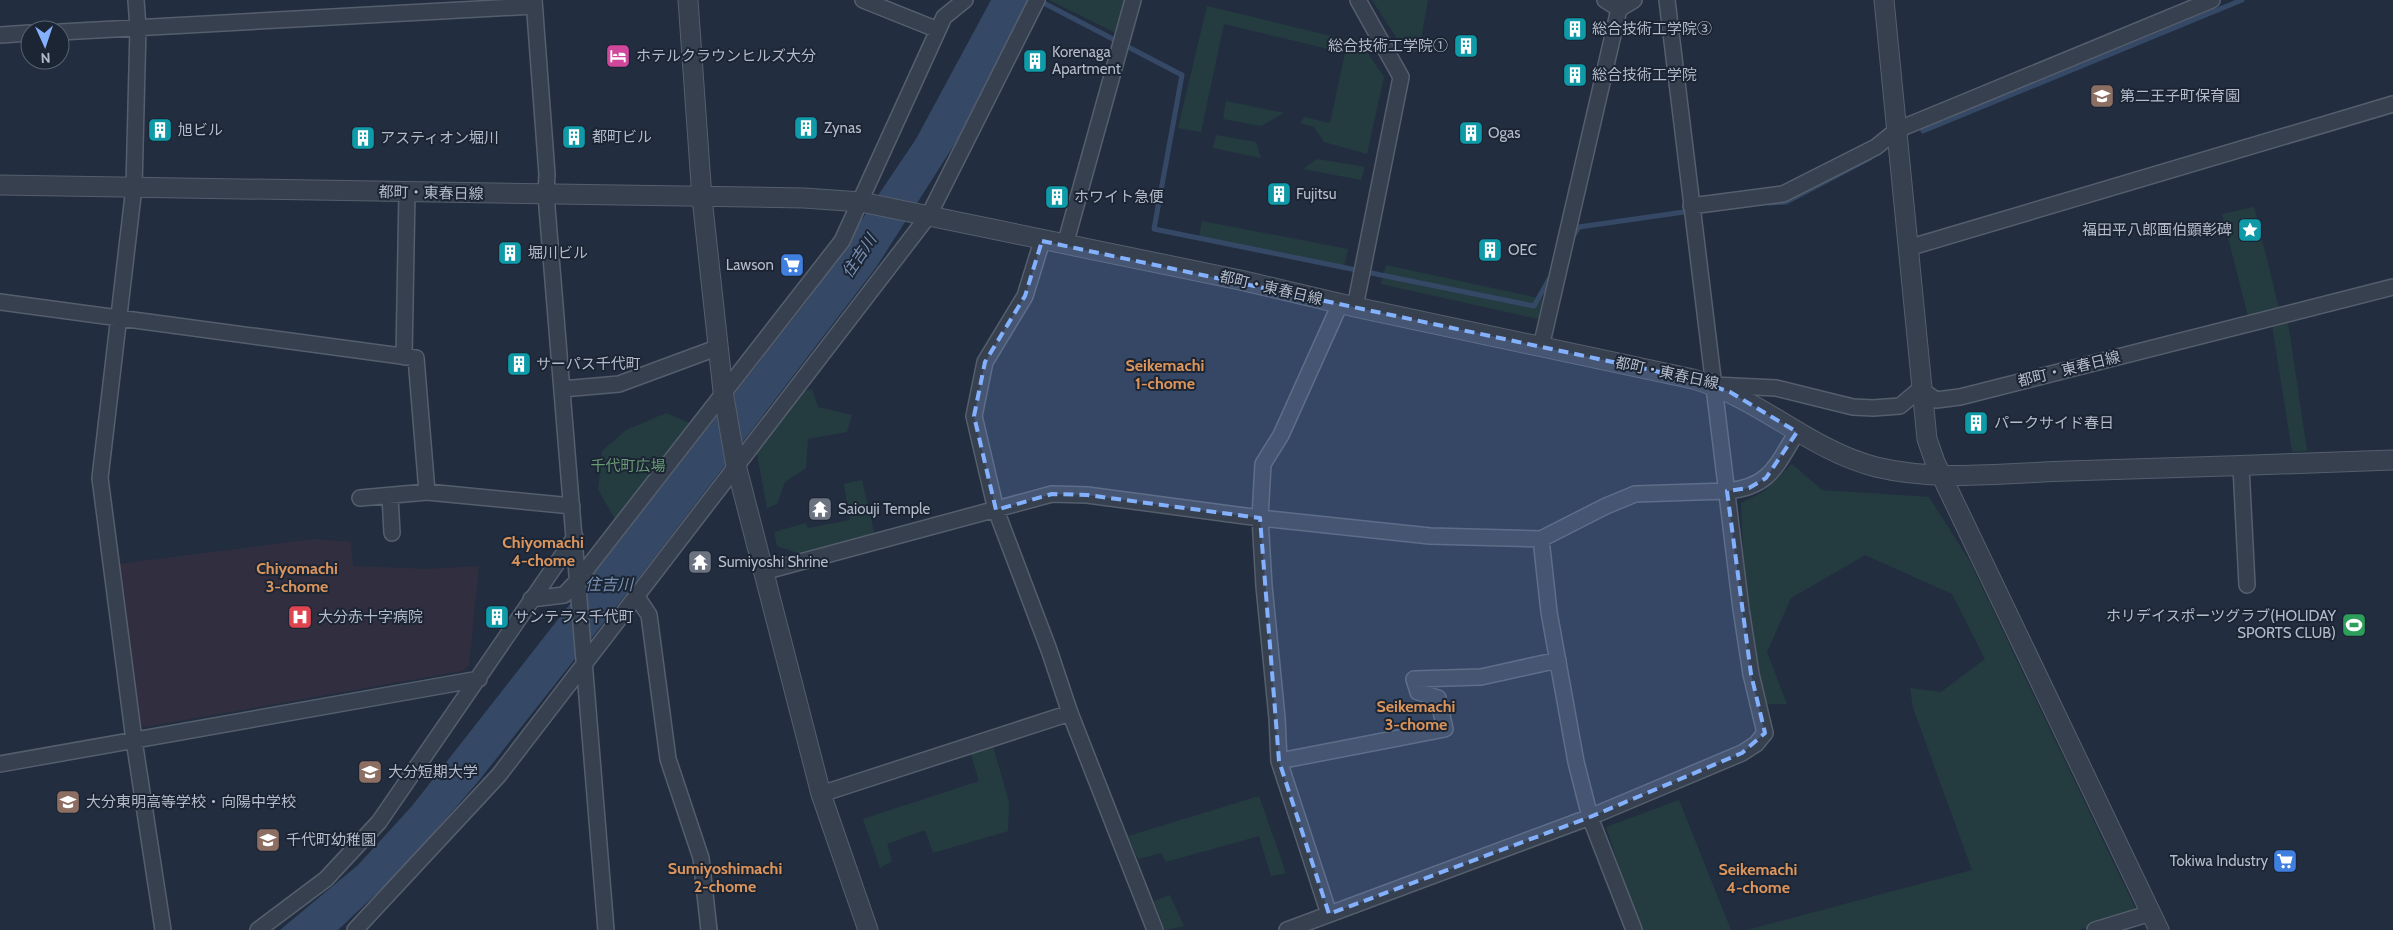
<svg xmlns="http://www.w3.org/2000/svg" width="2393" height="930" font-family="Cabin,'Noto Sans JP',sans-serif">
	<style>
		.medical { fill: #312f3f }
		.green { fill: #243c40 }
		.water { fill: #354967 }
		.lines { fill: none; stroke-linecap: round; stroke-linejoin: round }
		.stream { stroke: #354967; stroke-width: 5 }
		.minor-casing { stroke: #555e6d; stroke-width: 18 }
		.tertiary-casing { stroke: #555e6d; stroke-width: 21 }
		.minor { stroke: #37404f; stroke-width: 15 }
		.tertiary { stroke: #37404f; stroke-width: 19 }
		.marked { fill: #84b1fe; fill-opacity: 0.2; stroke: #84b1fe; stroke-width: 4; stroke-dasharray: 10 6; stroke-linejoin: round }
		.labels { text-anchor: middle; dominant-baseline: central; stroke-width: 4; stroke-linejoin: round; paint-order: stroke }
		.poi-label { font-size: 15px; fill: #b3bbca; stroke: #1c2534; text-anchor: start }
		.street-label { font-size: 15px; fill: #b3bbca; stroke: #1c2534 }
		.park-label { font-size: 15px; fill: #689c75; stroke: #1c2534 }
		.water-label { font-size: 16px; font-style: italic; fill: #7890b3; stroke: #1c2534 }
		.neighbourhood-label { font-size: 16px; font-weight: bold; fill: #db955c; stroke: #1c2534 }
	</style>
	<rect width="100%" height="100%" fill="#222e3f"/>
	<path class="medical" d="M314,539L351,542L353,566L428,569L479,566L469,665L462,671L145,727L141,725L118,564Z"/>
	<path class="green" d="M1049,0H1128L1120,35Z
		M1372,0H1428L1419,50L1407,54Z
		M1207,6L1361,43L1384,77L1367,154L1324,142L1314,127L1300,123L1304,117L1330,123L1345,53L1224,24L1201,132L1178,128Z
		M1226,101L1284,113L1261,126L1223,119Z
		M1216,135L1256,142L1261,158L1213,148Z
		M1317,159L1365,167L1361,180L1303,169Z
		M2254,207L2279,308L2248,316L2222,214Z
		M1202,221L1348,249L1344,267L1199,238Z
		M1386,265L1543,299L1538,319L1381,284Z
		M2288,322L2307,451L2292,452L2272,325Z
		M812,389L818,407L852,415L847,432L808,439L806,468L785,482L777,504L767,508L756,449L800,392Z
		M666,413L694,425L618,525L598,489L602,451L626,430Z
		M1792,464L1822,490L1929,497L1969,560L2137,912L2079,930H1747L1972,870L1913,708L1910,688L1941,692L1985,659L1952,594L1865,555L1791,598L1767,652L1787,704H1766L1745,601L1741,503L1763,492Z
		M862,480L875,536L813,558L777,546L774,532L806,523L808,528L850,520L844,484Z
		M992,743L1009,802L1008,831L933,853L925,830L887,844L892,861L880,868L863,819L979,781L970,751Z
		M1259,796L1286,873L1271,876L1259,836L1166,862L1161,853L1138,859L1128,836Z
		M1679,800L1731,930H1640L1606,827Z
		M1170,895L1184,926L1165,930L1154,901Z"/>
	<path class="water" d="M991,0H1031L956,142L877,266L631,588L477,783L400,871L338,930H280L358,865L412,806L807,301L916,139Z"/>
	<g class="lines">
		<path class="stream" d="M1038,0L1182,75L1154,229L1534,306L1552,274
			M1923,131L2242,0
			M1769,203L1786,202L1870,158
			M1572,238L1579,227L1691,211"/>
		<defs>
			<path id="minor" d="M136,0L138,28L134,187L100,478L134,740L163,930
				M534,0L547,174L546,195L606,930
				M863,0L938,30
				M1605,0L1619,9
				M60,32L534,6
				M0,35L30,33
				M1691,206L1783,194L1876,147L1897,130L2212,0
				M1042,241L1025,296L985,362L974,416L996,510L1049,650L1070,713L1155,930
				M1065,245L1133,0
				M1908,248L2393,104
				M0,302L416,358L427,492
				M1355,307L1401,77L1358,0
				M1541,347L1619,9L1634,0
				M404,357L407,192
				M1714,385L1776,388L1853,407L1873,408L1900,406L1920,389L1936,400L1960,397L2393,287
				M562,389L619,384L719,347
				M2241,466L2247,585
				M390,496L392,533
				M360,498L427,492L572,506
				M1541,539L1549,612L1576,762L1590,817L1634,930
				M763,572L1052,494L1087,495L1260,518L1430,536L1541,539L1606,506L1635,494L1727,491C1770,487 1776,466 1797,432
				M637,597L649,615L668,759L701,858L709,930
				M531,599L564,595L578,580L842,241L944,17L965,0
				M1279,761L1445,729L1438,698L1418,692L1414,679L1481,677L1558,660
				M0,764L479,679
				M821,794L1070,713
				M1329,914L1279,761L1277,718L1264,586L1260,518L1263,464L1281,435L1340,304
				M258,930L326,879L379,822L575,537
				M355,930L499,775L929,215L1037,0
				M1287,930L1590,817L1742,753L1756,744L1765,733L1751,674L1741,609L1667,0
				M2095,930L2151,913"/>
			<path id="tertiary" d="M688,0L702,198L723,391L735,461L821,794L868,930
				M1884,0L1927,439L1935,462L2159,930
				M0,185L804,198L861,202L1240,280L1355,307L1693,379C1760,398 1809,450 1876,467C1938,482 2005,473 2068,471C2176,468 2285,464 2393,460"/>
		</defs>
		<use href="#minor" class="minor-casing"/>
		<use href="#tertiary" class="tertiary-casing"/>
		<use href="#minor" class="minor"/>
		<use href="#tertiary" class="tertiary"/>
	</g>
	<path class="marked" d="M1042,241L1693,379L1730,392L1797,432L1766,478L1749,488L1727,491L1751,674L1765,733L1742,753L1590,817L1329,914L1279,761L1260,518L1087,495L1052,494L996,510L974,416L985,362L1025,296Z"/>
	<defs>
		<symbol id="building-square" viewBox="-11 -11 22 22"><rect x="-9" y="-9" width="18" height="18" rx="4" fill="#0f9aa8" stroke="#1c2534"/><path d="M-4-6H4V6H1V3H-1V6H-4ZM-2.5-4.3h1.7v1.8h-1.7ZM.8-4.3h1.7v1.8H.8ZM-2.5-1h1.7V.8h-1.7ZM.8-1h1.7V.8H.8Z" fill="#fff"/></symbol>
		<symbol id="hotel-square" viewBox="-11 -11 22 22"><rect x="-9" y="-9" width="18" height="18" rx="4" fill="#d1479c" stroke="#1c2534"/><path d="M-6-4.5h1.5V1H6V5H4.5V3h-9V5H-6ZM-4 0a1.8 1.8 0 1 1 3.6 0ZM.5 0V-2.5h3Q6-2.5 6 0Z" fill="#fff"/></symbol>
		<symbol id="school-square" viewBox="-11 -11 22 22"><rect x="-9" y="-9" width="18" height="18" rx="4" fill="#8d6e63" stroke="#1c2534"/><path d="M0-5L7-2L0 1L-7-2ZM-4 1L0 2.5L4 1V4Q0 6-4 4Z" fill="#fff"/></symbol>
		<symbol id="sight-square" viewBox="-11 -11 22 22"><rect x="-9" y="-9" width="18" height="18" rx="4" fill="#0f9aa8" stroke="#1c2534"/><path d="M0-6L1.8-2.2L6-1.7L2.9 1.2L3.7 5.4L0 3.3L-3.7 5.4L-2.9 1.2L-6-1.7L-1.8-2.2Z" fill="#fff"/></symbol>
		<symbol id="supermarket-square" viewBox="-11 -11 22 22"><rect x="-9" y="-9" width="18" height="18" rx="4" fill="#3f7fe0" stroke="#1c2534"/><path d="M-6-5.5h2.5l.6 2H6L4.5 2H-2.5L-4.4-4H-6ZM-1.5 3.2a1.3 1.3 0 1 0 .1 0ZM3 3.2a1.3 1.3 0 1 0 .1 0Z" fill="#fff"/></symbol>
		<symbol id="temple-square" viewBox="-11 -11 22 22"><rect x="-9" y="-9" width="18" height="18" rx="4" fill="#6b7280" stroke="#1c2534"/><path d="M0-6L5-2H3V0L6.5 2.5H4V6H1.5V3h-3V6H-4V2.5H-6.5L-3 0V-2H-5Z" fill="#fff"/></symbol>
		<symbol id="hospital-square" viewBox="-11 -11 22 22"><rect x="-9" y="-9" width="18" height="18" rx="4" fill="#e0444e" stroke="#1c2534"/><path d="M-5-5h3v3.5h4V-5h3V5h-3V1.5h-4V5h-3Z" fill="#fff"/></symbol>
		<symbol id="stadium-square" viewBox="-11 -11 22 22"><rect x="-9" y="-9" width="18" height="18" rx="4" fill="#2e9e5b" stroke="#1c2534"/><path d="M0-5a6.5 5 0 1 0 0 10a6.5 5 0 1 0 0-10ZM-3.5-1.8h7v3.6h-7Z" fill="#fff"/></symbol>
		<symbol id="university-square" viewBox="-11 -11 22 22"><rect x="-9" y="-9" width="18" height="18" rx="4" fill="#8d6e63" stroke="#1c2534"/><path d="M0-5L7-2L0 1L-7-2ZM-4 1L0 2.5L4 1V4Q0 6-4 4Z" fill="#fff"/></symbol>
	</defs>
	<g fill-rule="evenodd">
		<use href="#building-square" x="1561" y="15" width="28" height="28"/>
		<use href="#building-square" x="1452" y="32" width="28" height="28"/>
		<use href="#hotel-square" x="604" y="42" width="28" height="28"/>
		<use href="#building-square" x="1021" y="47" width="28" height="28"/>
		<use href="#building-square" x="1561" y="61" width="28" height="28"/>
		<use href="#school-square" x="2088" y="82" width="28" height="28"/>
		<use href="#building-square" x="792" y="114" width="28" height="28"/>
		<use href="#building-square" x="146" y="116" width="28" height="28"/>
		<use href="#building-square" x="1457" y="119" width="28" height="28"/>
		<use href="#building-square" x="560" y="123" width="28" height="28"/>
		<use href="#building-square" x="349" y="124" width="28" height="28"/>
		<use href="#building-square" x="1265" y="180" width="28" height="28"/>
		<use href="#building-square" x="1043" y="183" width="28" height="28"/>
		<use href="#sight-square" x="2236" y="216" width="28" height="28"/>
		<use href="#building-square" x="1476" y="236" width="28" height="28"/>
		<use href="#building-square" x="496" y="239" width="28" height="28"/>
		<use href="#supermarket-square" x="778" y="251" width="28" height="28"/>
		<use href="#building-square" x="505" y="350" width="28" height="28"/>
		<use href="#building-square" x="1962" y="409" width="28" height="28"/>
		<use href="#temple-square" x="806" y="495" width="28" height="28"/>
		<use href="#temple-square" x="686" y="548" width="28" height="28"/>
		<use href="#hospital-square" x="286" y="603" width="28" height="28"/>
		<use href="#building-square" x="483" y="603" width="28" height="28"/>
		<use href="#stadium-square" x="2340" y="611" width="28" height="28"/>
		<use href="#university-square" x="356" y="758" width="28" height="28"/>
		<use href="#school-square" x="54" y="788" width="28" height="28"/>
		<use href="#school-square" x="254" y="826" width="28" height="28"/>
		<use href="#supermarket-square" x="2271" y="847" width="28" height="28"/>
	</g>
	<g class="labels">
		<g class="poi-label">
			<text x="1592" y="29">総合技術工学院③</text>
			<text x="1448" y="46" text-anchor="end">総合技術工学院①</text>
			<text x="1052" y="52">Korenaga<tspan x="1052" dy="17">Apartment</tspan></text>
			<text x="636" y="56">ホテルクラウンヒルズ大分</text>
			<text x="1592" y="75">総合技術工学院</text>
			<text x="2120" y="96">第二王子町保育園</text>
			<text x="824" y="128">Zynas</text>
			<text x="178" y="130">旭ビル</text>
			<text x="1488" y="133">Ogas</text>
			<text x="592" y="137">都町ビル</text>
			<text x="380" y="138">アスティオン堀川</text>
			<text x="1296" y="194">Fujitsu</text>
			<text x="1074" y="197">ホワイト急便</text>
			<text x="2232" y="230" text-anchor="end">福田平八郎画伯顕彰碑</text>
			<text x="1508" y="250">OEC</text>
			<text x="528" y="253">堀川ビル</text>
			<text x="774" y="265" text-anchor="end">Lawson</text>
			<text x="536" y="364">サーパス千代町</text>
			<text x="1994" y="423">パークサイド春日</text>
			<text x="838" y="509">Saiouji Temple</text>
			<text x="718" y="562">Sumiyoshi Shrine</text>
			<text x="2336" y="616" text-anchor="end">ホリデイスポーツグラブ(HOLIDAY<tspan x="2336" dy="17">SPORTS CLUB)</tspan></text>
			<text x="318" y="617">大分赤十字病院</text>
			<text x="514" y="617">サンテラス千代町</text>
			<text x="388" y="772">大分短期大学</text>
			<text x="86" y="802">大分東明高等学校・向陽中学校</text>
			<text x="286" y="840">千代町幼稚園</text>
			<text x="2268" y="861" text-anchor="end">Tokiwa Industry</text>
		</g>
		<g class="street-label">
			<text transform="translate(431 193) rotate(1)">都町・東春日線</text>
			<text transform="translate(1271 288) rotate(13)">都町・東春日線</text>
			<text transform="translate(2069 369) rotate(-14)">都町・東春日線</text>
			<text transform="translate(1667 373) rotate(12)">都町・東春日線</text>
		</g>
		<g class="park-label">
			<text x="628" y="466">千代町広場</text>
		</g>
		<g class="water-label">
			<text transform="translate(859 256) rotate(-56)">住吉川</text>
			<text x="609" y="584">住吉川</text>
		</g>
		<g class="neighbourhood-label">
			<text x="1165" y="365">Seikemachi<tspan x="1165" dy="18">1-chome</tspan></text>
			<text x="543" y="542">Chiyomachi<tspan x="543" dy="18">4-chome</tspan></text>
			<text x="297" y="568">Chiyomachi<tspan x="297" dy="18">3-chome</tspan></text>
			<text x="1416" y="706">Seikemachi<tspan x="1416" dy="18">3-chome</tspan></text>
			<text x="725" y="868">Sumiyoshimachi<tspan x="725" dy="18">2-chome</tspan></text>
			<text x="1758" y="869">Seikemachi<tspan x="1758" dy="18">4-chome</tspan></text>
		</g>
	</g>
	<g transform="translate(45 45) rotate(177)"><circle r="24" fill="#1c2534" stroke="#586170"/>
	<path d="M0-4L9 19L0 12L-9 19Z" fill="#84b1fe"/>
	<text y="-8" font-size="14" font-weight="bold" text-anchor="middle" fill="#b3bbca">N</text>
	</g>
</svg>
